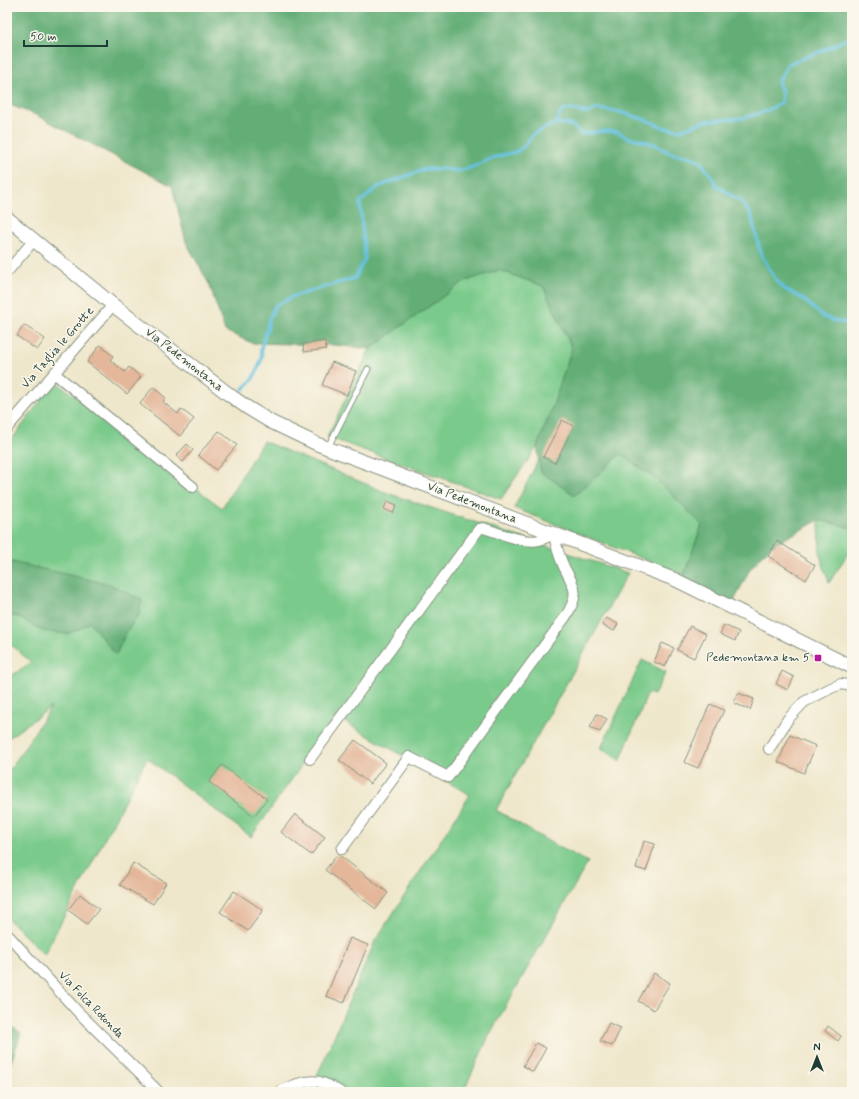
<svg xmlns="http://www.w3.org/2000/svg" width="859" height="1099" font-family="Mynerve,sans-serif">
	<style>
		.green { fill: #7aca8b; stroke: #4c8460 }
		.forest { fill: #63ae77; stroke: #417656 }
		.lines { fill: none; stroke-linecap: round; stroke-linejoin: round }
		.stream { stroke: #5ebfdc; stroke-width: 3.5 }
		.building { fill: #e4b79a }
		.service-casing { stroke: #879280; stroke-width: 7 }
		.minor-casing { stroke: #879280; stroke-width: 12 }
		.tertiary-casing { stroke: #879280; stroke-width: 15 }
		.service { stroke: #fff; stroke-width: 5 }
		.minor { stroke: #fff; stroke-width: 10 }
		.tertiary { stroke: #fff; stroke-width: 13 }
		.poi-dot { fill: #b5179e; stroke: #fbf7ec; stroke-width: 1.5 }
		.labels { text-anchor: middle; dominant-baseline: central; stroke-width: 3; stroke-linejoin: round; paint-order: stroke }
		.street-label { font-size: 12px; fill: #1f3d34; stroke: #fbf7ec }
		.poi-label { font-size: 12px; fill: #1f3d34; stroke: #fbf7ec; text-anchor: end }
	</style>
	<rect width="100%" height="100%" fill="#fbf7ec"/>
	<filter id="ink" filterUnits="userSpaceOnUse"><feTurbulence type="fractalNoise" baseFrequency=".025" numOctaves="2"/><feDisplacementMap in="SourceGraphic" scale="8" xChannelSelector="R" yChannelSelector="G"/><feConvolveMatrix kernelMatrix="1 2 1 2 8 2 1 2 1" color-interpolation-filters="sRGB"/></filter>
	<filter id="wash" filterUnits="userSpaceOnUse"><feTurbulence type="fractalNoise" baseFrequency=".012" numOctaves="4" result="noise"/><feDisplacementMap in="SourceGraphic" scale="16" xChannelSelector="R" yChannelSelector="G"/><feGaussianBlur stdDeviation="0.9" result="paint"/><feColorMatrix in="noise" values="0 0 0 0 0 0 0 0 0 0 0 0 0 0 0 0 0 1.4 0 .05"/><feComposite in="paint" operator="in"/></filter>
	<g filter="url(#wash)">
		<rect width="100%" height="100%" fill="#efe7cb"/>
		<path class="green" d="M499,270L543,286L572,348L553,406L537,447L501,499L327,437L370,349L463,282Z
			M55,381L222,508L263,441L390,494L628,573L496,810L553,844L588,862L490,1034L463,1092H349L317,1076L375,941L470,795L336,717L251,837L147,758L44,955L7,918V774L51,707L7,739V679L31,662L11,645L7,647V616H16L43,631L80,629L90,622L116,655L125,634L139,614L11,561H7V446Z
			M621,454L656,479L702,525L684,575L514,508L539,459L541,472L575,495Z
			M819,520L852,528V547L829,583L820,555Z
			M642,660L666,672L654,695L648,693L620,761L601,748Z"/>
		<path class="forest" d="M7,7H852V528L819,520L770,547L750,569L731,607L685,584L684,575L702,525L656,479L621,454L575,495L541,472L537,447L553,406L572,348L543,286L499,270L463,282L370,349L334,345L252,343L225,331L209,284L186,242L172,186L36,115L7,104Z
			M7,561L110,584L142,600L139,614L125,634L116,655L90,622L80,629L66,634L43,631L16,616H7Z
			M7,1023L21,1033L7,1074Z"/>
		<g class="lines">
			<path class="stream" d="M556,123L572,125L581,134L605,131L618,132L628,138L637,139L657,145L666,151L674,154L689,156L699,160L711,175L717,186L742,202L751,215L761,254L776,280L786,290L800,297L824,317L839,322L852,323
				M243,389L252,380L257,371L261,360L262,357L261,350L263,340L267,330L268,322L275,306L294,296L355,278L365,259L360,202L378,187L425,169H445L458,171L470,168L492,158L518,151L527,143L533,134L556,123L561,112L568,109L588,113L598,109L620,112L646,120L665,128L680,130L706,121L743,118L764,112L781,103L782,92L778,82L788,64L829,48L852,36"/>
		</g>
		<g id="blocks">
			<path class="building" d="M24,325L45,339L37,350L17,336Z
				M325,341L326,349L304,352L303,344Z
				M100,345L113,356L110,360L125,372L129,367L141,377L127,394L87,362Z
				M332,362L356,371L347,395L322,385Z
				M153,387L166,398L163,402L178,414L181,409L194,419L180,436L140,404Z
				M562,420L574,426L555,463L543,457Z
				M219,431L237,445L216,470L198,455Z
				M187,444L193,450L183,462L176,456Z
				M387,501L397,505L393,513L384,509Z
				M777,541L815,565L806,580L768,556Z
				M606,618L618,624L614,631L602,625Z
				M724,625L739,632L735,641L720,634Z
				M690,626L706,634L694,658L677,650Z
				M662,643L674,648L665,667L654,662Z
				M782,671L794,677L788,690L776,684Z
				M738,693L754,699L750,710L734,703Z
				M710,704L724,710L698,768L684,762Z
				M597,714L607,719L600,732L590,727Z
				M790,735L816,746L804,773L778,762Z
				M355,740L386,763L370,784L339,760Z
				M222,765L267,799L254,816L209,782Z
				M295,814L325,837L311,855L281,832Z
				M644,841L655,844L646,871L636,868Z
				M338,854L388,893L376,909L325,870Z
				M133,863L166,883L153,904L120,885Z
				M234,891L263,910L248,931L220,912Z
				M80,894L99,909L87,924L68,910Z
				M350,938L368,945L344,1003L326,996Z
				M654,973L670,983L654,1010L638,1001Z
				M609,1023L621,1028L612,1046L600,1041Z
				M828,1026L841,1036L838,1041L825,1031Z
				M536,1043L546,1048L533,1072L523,1066Z"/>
		</g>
	</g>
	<g filter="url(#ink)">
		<use href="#blocks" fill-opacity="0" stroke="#879280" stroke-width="1"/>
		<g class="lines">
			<defs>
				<path id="service" d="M328,447L368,369"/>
				<path id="minor" d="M7,272L34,240
					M54,373L193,487
					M7,428L113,305
					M769,749L788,719L804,702L831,688L841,684L852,686
					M310,759L479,529L483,528C497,532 525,544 539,540C544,539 549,536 554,534C556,545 559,556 564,567C575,588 580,593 566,616L448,777L409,757L342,849
					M7,934L78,1012L159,1092
					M279,1092C290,1086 306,1079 320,1082C327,1084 334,1088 340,1092"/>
				<path id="tertiary" d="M7,218L113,305L231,396L248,408L271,422L317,444L676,580L852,667"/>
			</defs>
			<use href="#service" class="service-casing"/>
			<use href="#minor" class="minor-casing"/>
			<use href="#tertiary" class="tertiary-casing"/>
			<use href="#service" class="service"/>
			<use href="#minor" class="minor"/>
			<use href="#tertiary" class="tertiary"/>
		</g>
	</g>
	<rect class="poi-dot" x="814" y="654" width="8" height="8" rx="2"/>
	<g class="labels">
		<g class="street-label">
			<text transform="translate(58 348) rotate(-49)">Via Taglia le Grotte</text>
			<text transform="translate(184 360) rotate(38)">Via Pedemontana</text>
			<text transform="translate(472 503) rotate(21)">Via Pedemontana</text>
			<text transform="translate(91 1005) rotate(46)">Via Folca Rotonda</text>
		</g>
		<g class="poi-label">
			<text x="810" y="658">Pedemontana km 5</text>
		</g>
	</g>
	<rect width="859" height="1099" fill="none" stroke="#fbf7ec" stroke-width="24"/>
	<g transform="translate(817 1057)" stroke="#fbf7ec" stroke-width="3" paint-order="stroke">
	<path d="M0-3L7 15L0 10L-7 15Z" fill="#1f3d34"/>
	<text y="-6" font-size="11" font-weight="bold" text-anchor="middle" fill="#1f3d34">N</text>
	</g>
	<path d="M24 40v6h83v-6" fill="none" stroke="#1f3d34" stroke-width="2"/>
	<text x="30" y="40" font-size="12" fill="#1f3d34" stroke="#fbf7ec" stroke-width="3" paint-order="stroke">50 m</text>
</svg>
